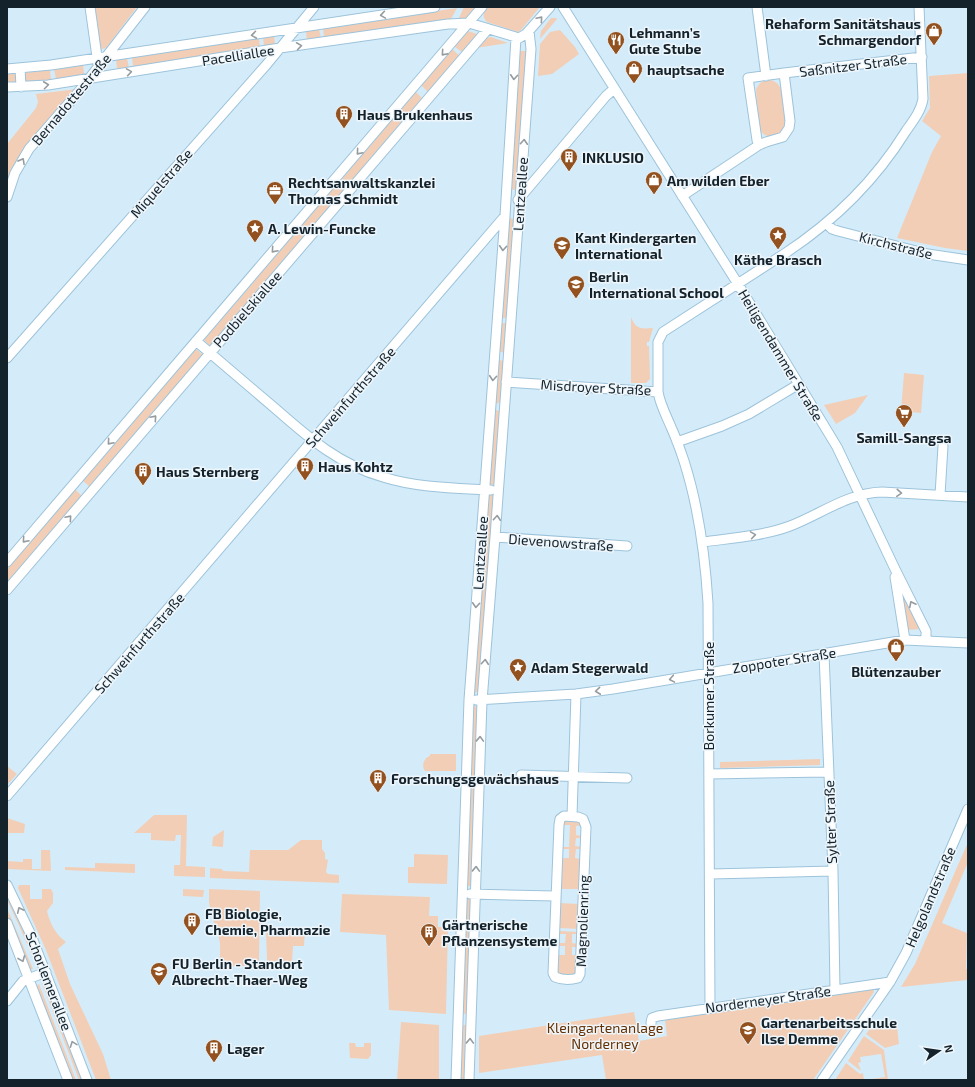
<svg xmlns="http://www.w3.org/2000/svg" width="975" height="1087" font-family="'Exo 2',sans-serif">
	<style>
		.green { fill: #f2ceb6 }
		.lines { fill: none; stroke-linecap: round; stroke-linejoin: round }
		.minor-casing { stroke: #9dc3da; stroke-width: 11 }
		.minor { stroke: #fff; stroke-width: 9 }
		.oneway { stroke: #959ca0 }
		.labels { text-anchor: middle; dominant-baseline: central; stroke-width: 3; stroke-linejoin: round; paint-order: stroke }
		.poi-label { font-size: 14px; font-weight: bold; fill: #13222b; stroke: #eef6fb; text-anchor: start }
		.street-label { font-size: 14px; fill: #13222b; stroke: #eef6fb }
		.park-label { font-size: 14px; fill: #643002; stroke: #eef6fb }
	</style>
	<rect width="100%" height="100%" fill="#d4ecfa"/>
	<path class="green" d="M94,7H137L106,48L102,49L99,47Z
		M464,7H476L467,18H459Z
		M487,7H540L521,30L518,32L487,22C482,17 483,12 487,7Z
		M457,8L451,19L324,38L323,28Z
		M551,18H556L557,19L540,39L541,31Z
		M319,29L321,38L307,40L306,32L307,31Z
		M560,30L575,47L579,54L552,74L538,76L540,44L550,32Z
		M468,31L477,34V36L463,53L454,46L466,32Z
		M274,36L275,44L264,47L263,37Z
		M490,37H491L508,43L476,48L484,39Z
		M259,38L260,48L133,67L132,57Z
		M452,49L460,56L428,92L421,85Z
		M520,51H526L516,189L515,190L510,189Z
		M127,58L129,68H117L116,60Z
		M83,65L84,74L56,79L54,69Z
		M50,70L51,80L25,82L24,73Z
		M7,73H16L17,83H7Z
		M968,73V251L945,248L897,238L932,152L941,136L922,121L930,108L929,76Z
		M766,80C785,79 782,99 784,113C785,116 786,119 787,122L780,135C771,137 765,138 759,129L756,89L760,83Z
		M77,89L29,142L17,160L7,183V144L36,108L38,102L36,94Z
		M416,92L422,98L210,346L204,340Z
		M509,218L514,219L507,318H501Z
		M631,317C636,329 640,329 653,328L649,342H647V346H649L650,379L646,383H631Z
		M501,323H507L505,352L504,353L499,351Z
		M196,349L203,355L90,487L83,481Z
		M499,360L504,361L501,401L497,404L495,401Z
		M904,373L924,375L921,413L901,411Z
		M868,395L855,413L836,424L824,405Z
		M496,410L500,411L495,484L493,485L490,484L495,411Z
		M75,489L82,496L7,584V569Z
		M489,494H494L478,690L476,693H474Z
		M907,599L922,629L906,630L901,600Z
		M475,706L477,707L472,886H466L472,707Z
		M430,754H456V771H425C421,765 424,758 430,756Z
		M820,759V765L720,768V762Z
		M7,766L17,774L7,785Z
		M154,815H187L186,866L205,867V877L174,876V865H180L181,835H176L175,841L151,840V833H134Z
		M7,818L25,824L24,833H8L7,853Z
		M566,820H578L583,825L576,826V835L582,836V838H576L575,846L582,847V849H576L575,858L581,859L580,889H561L562,858H569V849H562V847H569L570,825H563Z
		M224,830L223,847L212,846L213,837Z
		M301,840H322V849L325,853V859L328,860L326,872L328,874L339,875V883L210,878V868L222,869L223,871L249,872L250,850H288Z
		M968,842V862L942,923L967,933L966,969H968V980L901,987L915,964Z
		M41,850H50L51,871L7,869V861L23,862V859H32V869H41Z
		M414,854L448,855L447,884L408,883V867H414Z
		M95,863L135,864V873L65,870V867L95,868Z
		M19,885H30V899H42V889H51L53,893V903L47,911C50,923 55,934 66,942L58,949L70,984L103,1054L111,1080H96L46,950L18,888Z
		M183,889L204,890L203,897L183,896Z
		M209,889L260,891L259,966H220V943L218,934L211,914L209,902Z
		M7,892L40,966L37,967L21,930L7,900Z
		M342,894L430,897L429,916H438V927H448L446,1014L389,1010L386,935L340,932Z
		M465,896L471,897L467,1014H461Z
		M560,903L579,904V929L559,928Z
		M7,908L33,969L30,970L7,916Z
		M266,929L305,930L304,946H293L292,962L267,961Z
		M559,931L578,932L579,934H572V943L578,944V947H572V955H578L576,974C571,977 562,977 558,972V955H565V946H559V943H565L566,934H559Z
		M46,982L83,1080H79L42,983Z
		M39,984L76,1080H72L36,986Z
		M873,986L874,992L813,1080H606L602,1055L479,1073V1036L634,1012L639,1041L667,1036L665,1021L668,1019Z
		M401,1022L439,1025V1080H397Z
		M875,1022L897,1026L899,1044L885,1048L866,1034Z
		M461,1025H467L465,1080H459Z
		M864,1036L884,1050L888,1080H866L885,1077L881,1054L860,1057L861,1062L858,1063L861,1071L848,1061Z
		M349,1043H355L356,1047H364V1043H371V1055L368,1059L350,1058Z
		M846,1063L860,1074L863,1073L864,1080H835Z"/>
	<g class="lines">
		<defs>
			<path id="minor" d="M90,7L98,64
				M563,7L738,284L837,447L895,569L926,631V640
				M757,7L766,76
				M20,68L21,87
				M7,69L51,65L435,7
				M784,73L790,121L789,128L783,137L766,142L759,145L757,140L748,78Z
				M784,73L922,57
				M7,87L48,85L280,48L448,24L469,23L519,38L526,34L550,7
				M682,196L759,145
				M7,197L15,173L29,149L81,89L145,7
				M518,200L606,96L614,89
				M826,223L832,229L838,231L928,254L968,260
				M196,341C223,364 250,387 277,410C310,439 340,465 383,477C418,488 455,488 491,490
				M7,358L267,64L314,7
				M506,382L658,392V342L663,332L784,254C833,222 875,181 906,131C913,121 921,111 923,99L919,7
				M658,392C660,404 666,415 671,427C676,438 680,449 684,461C699,508 705,554 708,603L710,1007
				M677,442L722,426L749,414L799,384
				M940,495L943,446
				M495,537L627,546
				M703,542C732,538 763,536 790,526C821,514 848,493 882,492L968,497
				M7,562L482,7
				M895,577L905,640
				M7,590L488,29
				M824,654L833,871L835,990
				M476,700L576,694L613,689L905,640L968,643
				M709,774L828,772
				M521,775L627,778
				M7,796L505,216
				M564,816L578,817L583,819L586,827L580,974L578,978C571,980 562,980 555,977L553,973L559,825L560,819Z
				M572,816L576,694
				M710,874L833,871
				M7,885L31,935L87,1080
				M470,894L555,896
				M7,923L68,1080
				M7,1001L23,981L46,972
				M651,1023L652,1018L658,1016L890,982
				M456,1080L469,700L505,216L516,38
				M469,1080L482,701L495,537L531,49L529,31
				M822,1080L890,982L906,953L968,809"/>
		</defs>
		<use href="#minor" class="minor-casing"/>
		<use href="#minor" class="minor"/>
	</g>
	<defs><path id="oneway-chevron" d="M-2-3.5L2.5 0L-2 3.5" fill="none" stroke-width="1.6" stroke-linecap="round" stroke-linejoin="round"/></defs>
	<g class="oneway">
		<use href="#oneway-chevron" transform="translate(383 15) rotate(171)"/>
		<use href="#oneway-chevron" transform="translate(540 19) rotate(-49)"/>
		<use href="#oneway-chevron" transform="translate(254 35) rotate(172)"/>
		<use href="#oneway-chevron" transform="translate(299 46) rotate(-8)"/>
		<use href="#oneway-chevron" transform="translate(444 53) rotate(131)"/>
		<use href="#oneway-chevron" transform="translate(129 72) rotate(-9)"/>
		<use href="#oneway-chevron" transform="translate(514 77) rotate(94)"/>
		<use href="#oneway-chevron" transform="translate(46 85) rotate(-7)"/>
		<use href="#oneway-chevron" transform="translate(524 142) rotate(-86)"/>
		<use href="#oneway-chevron" transform="translate(359 152) rotate(131)"/>
		<use href="#oneway-chevron" transform="translate(22 161) rotate(-61)"/>
		<use href="#oneway-chevron" transform="translate(503 248) rotate(94)"/>
		<use href="#oneway-chevron" transform="translate(274 250) rotate(131)"/>
		<use href="#oneway-chevron" transform="translate(493 378) rotate(95)"/>
		<use href="#oneway-chevron" transform="translate(154 418) rotate(-49)"/>
		<use href="#oneway-chevron" transform="translate(110 442) rotate(131)"/>
		<use href="#oneway-chevron" transform="translate(899 493) rotate(4)"/>
		<use href="#oneway-chevron" transform="translate(69 518) rotate(-49)"/>
		<use href="#oneway-chevron" transform="translate(497 518) rotate(-86)"/>
		<use href="#oneway-chevron" transform="translate(753 535) rotate(-9)"/>
		<use href="#oneway-chevron" transform="translate(25 540) rotate(131)"/>
		<use href="#oneway-chevron" transform="translate(912 604) rotate(-117)"/>
		<use href="#oneway-chevron" transform="translate(476 605) rotate(94)"/>
		<use href="#oneway-chevron" transform="translate(485 662) rotate(-85)"/>
		<use href="#oneway-chevron" transform="translate(672 679) rotate(170)"/>
		<use href="#oneway-chevron" transform="translate(598 691) rotate(174)"/>
		<use href="#oneway-chevron" transform="translate(480 739) rotate(-88)"/>
		<use href="#oneway-chevron" transform="translate(476 869) rotate(-88)"/>
		<use href="#oneway-chevron" transform="translate(20 910) rotate(-115)"/>
		<use href="#oneway-chevron" transform="translate(22 959) rotate(68)"/>
		<use href="#oneway-chevron" transform="translate(470 1041) rotate(-88)"/>
		<use href="#oneway-chevron" transform="translate(73 1044) rotate(-111)"/>
	</g>
	<defs>
		<symbol id="shop-pin" viewBox="-11 -11 22 30"><path d="M0 17L-7.5 6A9.5 9.5 0 1 1 7.5 6Z" fill="#92511e" stroke="#eef6fb"/><path d="M-5-2.5h2.3a2.7 3.5 0 0 1 5.4 0H5L5.5 6h-11ZM-1.5-2.5h3a1.5 2.3 0 0 0-3 0Z" fill="#fff"/></symbol>
		<symbol id="restaurant-pin" viewBox="-11 -11 22 30"><path d="M0 17L-7.5 6A9.5 9.5 0 1 1 7.5 6Z" fill="#92511e" stroke="#eef6fb"/><path d="M-5-6h1v4h1v-4h1v4h1v-4h1v5L-1.5 .5V6h-2V.5L-5-1ZM5-6V6H3V1.5H1.5Q1.5-4 5-6Z" fill="#fff"/></symbol>
		<symbol id="building-pin" viewBox="-11 -11 22 30"><path d="M0 17L-7.5 6A9.5 9.5 0 1 1 7.5 6Z" fill="#92511e" stroke="#eef6fb"/><path d="M-4-6H4V6H1V3H-1V6H-4ZM-2.5-4.3h1.7v1.8h-1.7ZM.8-4.3h1.7v1.8H.8ZM-2.5-1h1.7V.8h-1.7ZM.8-1h1.7V.8H.8Z" fill="#fff"/></symbol>
		<symbol id="office-pin" viewBox="-11 -11 22 30"><path d="M0 17L-7.5 6A9.5 9.5 0 1 1 7.5 6Z" fill="#92511e" stroke="#eef6fb"/><path d="M-6-3h4V-5.5h4V-3h4V5H-6ZM-1-4.5V-3h2v-1.5ZM-6 0V1H6V0Z" fill="#fff"/></symbol>
		<symbol id="sight-pin" viewBox="-11 -11 22 30"><path d="M0 17L-7.5 6A9.5 9.5 0 1 1 7.5 6Z" fill="#92511e" stroke="#eef6fb"/><path d="M0-6L1.8-2.2L6-1.7L2.9 1.2L3.7 5.4L0 3.3L-3.7 5.4L-2.9 1.2L-6-1.7L-1.8-2.2Z" fill="#fff"/></symbol>
		<symbol id="school-pin" viewBox="-11 -11 22 30"><path d="M0 17L-7.5 6A9.5 9.5 0 1 1 7.5 6Z" fill="#92511e" stroke="#eef6fb"/><path d="M0-5L7-2L0 1L-7-2ZM-4 1L0 2.5L4 1V4Q0 6-4 4Z" fill="#fff"/></symbol>
		<symbol id="supermarket-pin" viewBox="-11 -11 22 30"><path d="M0 17L-7.5 6A9.5 9.5 0 1 1 7.5 6Z" fill="#92511e" stroke="#eef6fb"/><path d="M-6-5.5h2.5l.6 2H6L4.5 2H-2.5L-4.4-4H-6ZM-1.5 3.2a1.3 1.3 0 1 0 .1 0ZM3 3.2a1.3 1.3 0 1 0 .1 0Z" fill="#fff"/></symbol>
		<symbol id="university-pin" viewBox="-11 -11 22 30"><path d="M0 17L-7.5 6A9.5 9.5 0 1 1 7.5 6Z" fill="#92511e" stroke="#eef6fb"/><path d="M0-5L7-2L0 1L-7-2ZM-4 1L0 2.5L4 1V4Q0 6-4 4Z" fill="#fff"/></symbol>
	</defs>
	<g fill-rule="evenodd">
		<use href="#shop-pin" x="924" y="21" width="20" height="27"/>
		<use href="#restaurant-pin" x="606" y="30" width="20" height="27"/>
		<use href="#shop-pin" x="624" y="59" width="20" height="27"/>
		<use href="#building-pin" x="334" y="104" width="20" height="27"/>
		<use href="#building-pin" x="559" y="147" width="20" height="27"/>
		<use href="#shop-pin" x="644" y="170" width="20" height="27"/>
		<use href="#office-pin" x="265" y="180" width="20" height="27"/>
		<use href="#sight-pin" x="245" y="218" width="20" height="27"/>
		<use href="#sight-pin" x="768" y="225" width="20" height="27"/>
		<use href="#school-pin" x="552" y="235" width="20" height="27"/>
		<use href="#school-pin" x="566" y="274" width="20" height="27"/>
		<use href="#supermarket-pin" x="894" y="403" width="20" height="27"/>
		<use href="#building-pin" x="295" y="456" width="20" height="27"/>
		<use href="#building-pin" x="133" y="461" width="20" height="27"/>
		<use href="#shop-pin" x="886" y="637" width="20" height="27"/>
		<use href="#sight-pin" x="508" y="657" width="20" height="27"/>
		<use href="#building-pin" x="368" y="768" width="20" height="27"/>
		<use href="#building-pin" x="182" y="911" width="20" height="27"/>
		<use href="#building-pin" x="419" y="922" width="20" height="27"/>
		<use href="#university-pin" x="149" y="961" width="20" height="27"/>
		<use href="#school-pin" x="738" y="1020" width="20" height="27"/>
		<use href="#building-pin" x="204" y="1038" width="20" height="27"/>
	</g>
	<g class="labels">
		<g class="poi-label">
			<text x="921" y="23" text-anchor="end">Rehaform Sanitätshaus<tspan x="921" dy="16">Schmargendorf</tspan></text>
			<text x="629" y="32">Lehmann’s<tspan x="629" dy="16">Gute Stube</tspan></text>
			<text x="647" y="69">hauptsache</text>
			<text x="357" y="114">Haus Brukenhaus</text>
			<text x="582" y="157">INKLUSIO</text>
			<text x="667" y="180">Am wilden Eber</text>
			<text x="288" y="182">Rechtsanwaltskanzlei<tspan x="288" dy="16">Thomas Schmidt</tspan></text>
			<text x="268" y="228">A. Lewin-Funcke</text>
			<text x="575" y="237">Kant Kindergarten<tspan x="575" dy="16">International</tspan></text>
			<text x="778" y="259" text-anchor="middle">Käthe Brasch</text>
			<text x="589" y="276">Berlin<tspan x="589" dy="16">International School</tspan></text>
			<text x="904" y="437" text-anchor="middle">Samill-Sangsa</text>
			<text x="318" y="466">Haus Kohtz</text>
			<text x="156" y="471">Haus Sternberg</text>
			<text x="531" y="667">Adam Stegerwald</text>
			<text x="896" y="671" text-anchor="middle">Blütenzauber</text>
			<text x="391" y="778">Forschungsgewächshaus</text>
			<text x="205" y="913">FB Biologie,<tspan x="205" dy="16">Chemie, Pharmazie</tspan></text>
			<text x="442" y="924">Gärtnerische<tspan x="442" dy="16">Pflanzensysteme</tspan></text>
			<text x="172" y="963">FU Berlin - Standort<tspan x="172" dy="16">Albrecht-Thaer-Weg</tspan></text>
			<text x="761" y="1022">Gartenarbeitsschule<tspan x="761" dy="16">Ilse Demme</tspan></text>
			<text x="227" y="1048">Lager</text>
		</g>
		<g class="street-label">
			<text transform="translate(238 55) rotate(-9)">Pacelliallee</text>
			<text transform="translate(853 65) rotate(-7)">Saßnitzer Straße</text>
			<text transform="translate(71 99) rotate(-50)">Bernadottestraße</text>
			<text transform="translate(161 183) rotate(-49)">Miquelstraße</text>
			<text transform="translate(520 194) rotate(-86)">Lentzeallee</text>
			<text transform="translate(896 245) rotate(14)">Kirchstraße</text>
			<text transform="translate(247 309) rotate(-49)">Podbielskiallee</text>
			<text transform="translate(781 355) rotate(59)">Heiligendammer Straße</text>
			<text transform="translate(596 387) rotate(3)">Misdroyer Straße</text>
			<text transform="translate(350 397) rotate(-49)">Schweinfurthstraße</text>
			<text transform="translate(561 542) rotate(4)">Dievenowstraße</text>
			<text transform="translate(480 553) rotate(-86)">Lentzeallee</text>
			<text transform="translate(139 643) rotate(-49)">Schweinfurthstraße</text>
			<text transform="translate(784 660) rotate(-9)">Zoppoter Straße</text>
			<text transform="translate(708 696) rotate(-90)">Borkumer Straße</text>
			<text transform="translate(830 822) rotate(-92)">Sylter Straße</text>
			<text transform="translate(930 897) rotate(-67)">Helgolandstraße</text>
			<text transform="translate(582 921) rotate(-88)">Magnolienring</text>
			<text transform="translate(49 981) rotate(69)">Schorlemerallee</text>
			<text transform="translate(768 999) rotate(-8)">Norderneyer Straße</text>
		</g>
		<g class="park-label">
			<text x="605" y="1027">Kleingartenanlage<tspan x="605" dy="16">Norderney</tspan></text>
		</g>
	</g>
	<rect width="975" height="1087" fill="none" stroke="#13222b" stroke-width="16"/>
	<g transform="translate(939 1051) rotate(77)" stroke="#eef6fb" stroke-width="3" paint-order="stroke">
	<path d="M0-3L7 15L0 10L-7 15Z" fill="#13222b"/>
	<text y="-6" font-size="11" font-weight="bold" text-anchor="middle" fill="#13222b">N</text>
	</g>
</svg>
